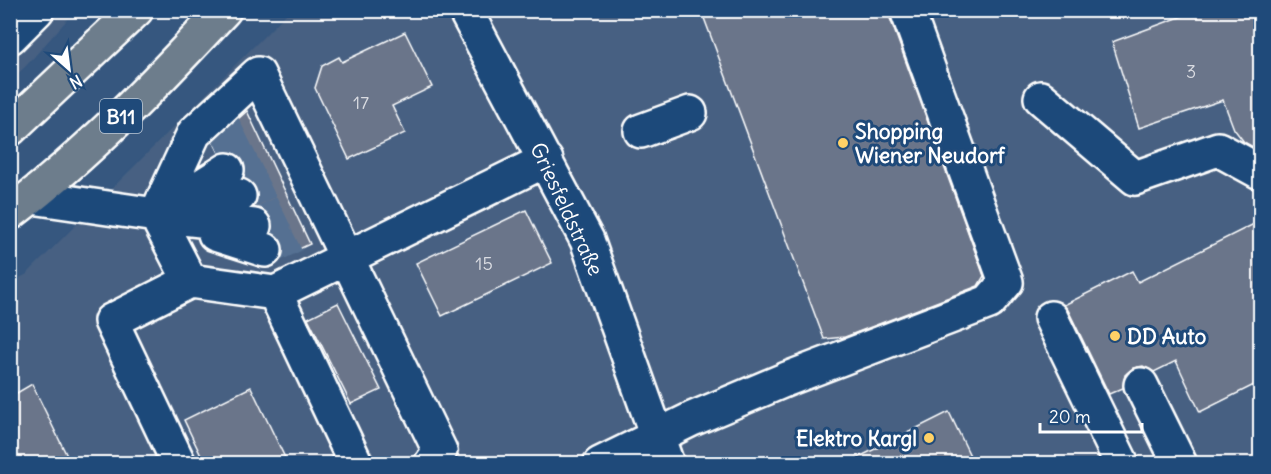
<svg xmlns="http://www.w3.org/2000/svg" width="1271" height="474" font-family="Delius,sans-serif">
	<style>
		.built { fill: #466082 }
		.building { fill: #6b758a; stroke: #fff; stroke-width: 1.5 }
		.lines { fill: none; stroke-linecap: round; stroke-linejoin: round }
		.minor-tunnel { stroke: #547092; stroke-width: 33; stroke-dasharray: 33 16; stroke-linecap: butt }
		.minor-casing { stroke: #fff; stroke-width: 38 }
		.major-casing { stroke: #fff; stroke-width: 38 }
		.minor { stroke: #1f4a7a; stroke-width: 33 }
		.major { stroke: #6d7d8c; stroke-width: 33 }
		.poi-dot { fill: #ffd166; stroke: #1f4a7a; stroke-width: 2 }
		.labels { text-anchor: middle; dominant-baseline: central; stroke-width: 6; stroke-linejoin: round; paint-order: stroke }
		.number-label { font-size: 18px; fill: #dadce2 }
		.shield { fill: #1f4a7a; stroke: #bcc9d7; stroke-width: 1.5 }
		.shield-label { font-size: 20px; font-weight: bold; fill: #fff }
		.poi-label { font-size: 21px; font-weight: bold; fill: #fff; stroke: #1f4a7a; text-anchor: start }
		.street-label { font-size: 21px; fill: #fff; stroke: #1f4a7a }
	</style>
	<rect width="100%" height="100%" fill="#36577f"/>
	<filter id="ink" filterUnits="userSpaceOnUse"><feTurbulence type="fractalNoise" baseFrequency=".0167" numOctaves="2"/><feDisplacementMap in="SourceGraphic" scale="12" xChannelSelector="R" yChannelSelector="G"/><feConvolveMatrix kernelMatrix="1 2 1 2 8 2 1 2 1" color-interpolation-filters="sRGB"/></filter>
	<g filter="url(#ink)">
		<path class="built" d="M11,11H75L26,66L11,80Z
			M289,11H1260V463H11L10,283L27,274Z"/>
		<path class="building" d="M701,10H887L984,276L978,286L845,337L824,339Z
			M1199,10H1260V151L1244,142L1234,129L1223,100L1139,128L1112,42Z
			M405,32L432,87L392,106L405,133L349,159L315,88L322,66L339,57L342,62Z
			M247,111L310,244L282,257L283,245L278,237L271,232L273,228L271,218L265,211L254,207L257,201V192L252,183L244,178L246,169L243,160L235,153L227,151L219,153L213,141Z
			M526,210L552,263L442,316L416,263Z
			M1260,221V382L1200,412L1176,361L1154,372L1143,366L1133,368L1125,375L1123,388L1109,394L1068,310L1064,305L1132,271L1138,282Z
			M338,303L381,390L351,404L308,318Z
			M32,384L71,464H10V397Z
			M251,387L288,464H205L184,420Z
			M949,412L974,464H845Z"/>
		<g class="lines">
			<path class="minor-tunnel" d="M214,143L253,124
				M227,170L266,151
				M239,196L278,177
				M254,226L293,207
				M265,250L304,231"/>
			<defs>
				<path id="minor" d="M465,10L587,240L667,464
					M10,37L37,10
					M1041,98L1135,178L1218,149L1260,172
					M641,131L690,113
					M32,197L156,215L254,226
					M175,203L227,170
					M181,209L239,196
					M156,215L194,133L258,74L440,451L431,464
					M156,215L190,281L275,293L546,160
					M215,234L265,250
					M275,293L356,464
					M1051,318L1122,464
					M1141,385L1180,464
					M179,464L111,321L190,281
					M600,464L692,419L787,379L989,302L1006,282L907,10"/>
				<path id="major" d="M10,129L136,10
					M10,213C88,154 157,82 224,10"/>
			</defs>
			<use href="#minor" class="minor-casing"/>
			<use href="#major" class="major-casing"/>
			<use href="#minor" class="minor"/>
			<use href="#major" class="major"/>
		</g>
	</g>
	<g class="poi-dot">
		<circle cx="843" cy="143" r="6"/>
		<circle cx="1115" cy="336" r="6"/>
		<circle cx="929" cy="438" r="6"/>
	</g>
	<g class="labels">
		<g class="number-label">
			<text x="1191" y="71">3</text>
			<text x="361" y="102">17</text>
			<text x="484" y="263">15</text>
		</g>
		<rect class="shield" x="100" y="99" width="42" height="34" rx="4.5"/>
		<g class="shield-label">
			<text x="121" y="116">B11</text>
		</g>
		<g class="poi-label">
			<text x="855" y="131">Shopping<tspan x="855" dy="24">Wiener Neudorf</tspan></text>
			<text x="1127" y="336">DD Auto</text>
			<text x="917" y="438" text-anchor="end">Elektro Kargl</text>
		</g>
		<g class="street-label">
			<text transform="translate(567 209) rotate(65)">Griesfeldstraße</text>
		</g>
	</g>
	<rect width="1271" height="474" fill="none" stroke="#1f4a7a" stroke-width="36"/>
	<rect x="18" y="18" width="1235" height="438" fill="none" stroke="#fff" stroke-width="2" filter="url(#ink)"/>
	<g transform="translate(69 69) rotate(152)" stroke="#1f4a7a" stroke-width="4.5" paint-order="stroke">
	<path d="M0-4.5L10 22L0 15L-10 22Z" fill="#ffffff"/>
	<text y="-9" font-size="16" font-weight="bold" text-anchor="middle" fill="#ffffff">N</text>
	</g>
	<path d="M1040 423v9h102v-9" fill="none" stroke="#ffffff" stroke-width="3"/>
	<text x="1049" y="423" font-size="18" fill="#ffffff" stroke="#1f4a7a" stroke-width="4.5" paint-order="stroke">20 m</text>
</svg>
